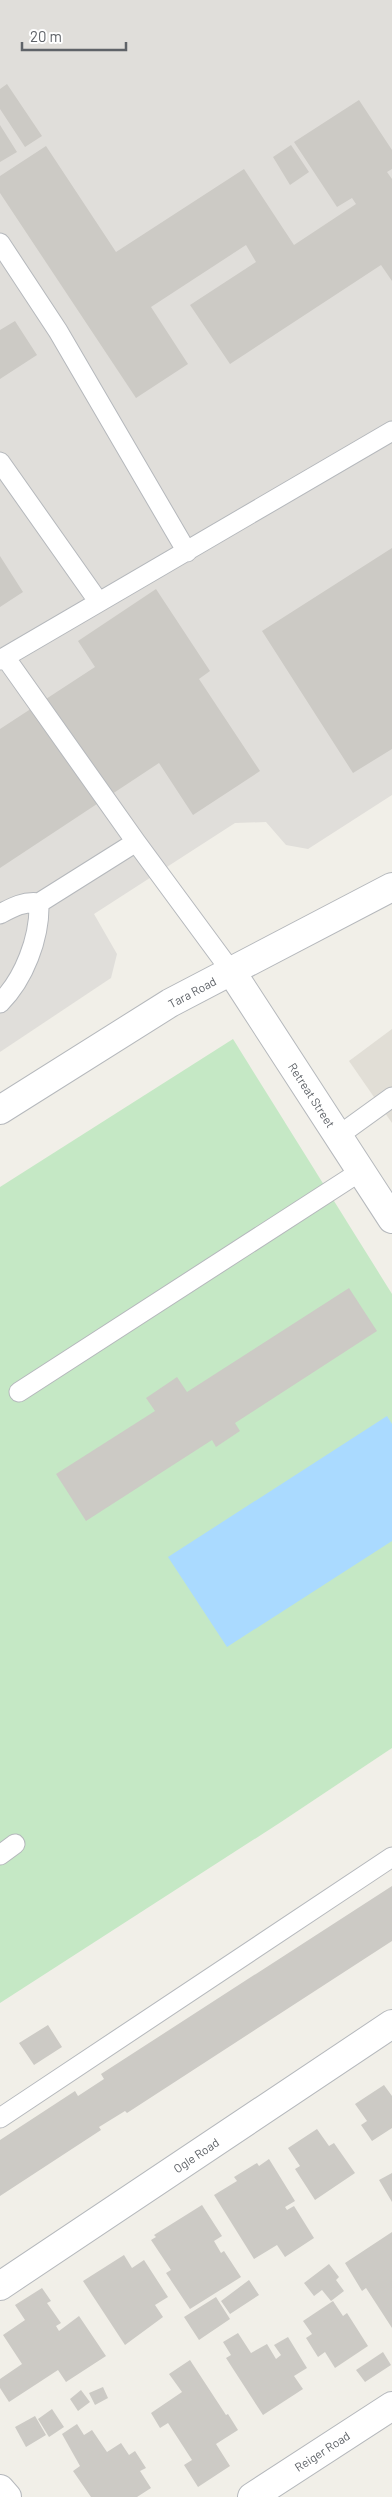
<svg xmlns="http://www.w3.org/2000/svg" width="392" height="2497" font-family="Barlow,sans-serif">
	<style>
		.industrial { fill: #e0deda }
		.education { fill: #e1ded6 }
		.green { fill: #c5e8c5 }
		.water { fill: #aadaff }
		.building { fill: #cccac5 }
		.lines { fill: none; stroke-linecap: round; stroke-linejoin: round }
		.service-casing { stroke: #b5b8bc; stroke-width: 21 }
		.minor-casing { stroke: #b5b8bc; stroke-width: 30 }
		.tertiary-casing { stroke: #b5b8bc; stroke-width: 30 }
		.service { stroke: #fff; stroke-width: 19 }
		.minor { stroke: #fff; stroke-width: 28 }
		.tertiary { stroke: #fff; stroke-width: 28 }
		.labels { text-anchor: middle; dominant-baseline: central; stroke-width: 4; stroke-linejoin: round; paint-order: stroke }
		.street-label { font-size: 12px; fill: #5f6368; stroke: #fff }
	</style>
	<rect width="100%" height="100%" fill="#f1efe8"/>
	<path class="industrial" d="M0,0H392V795L308,849L286,845L266,822L235,823L94,914L117,954L111,978L0,1052Z"/>
	<path class="education" d="M392,1029V1123L349,1061Z"/>
	<path class="green" d="M233,1039L392,1294V1748L281,1822L0,2003V1187Z"/>
	<path class="water" d="M387,1416L392,1424V1541L227,1647L168,1557Z"/>
	<path class="building" d="M7,84L42,136L25,147L0,109V89Z
		M359,100L392,150V169L387,172L392,179V281L381,265L230,364L190,305L256,262L246,245L151,307L188,364L136,398L0,193V176L46,146L116,252L244,169L294,245L356,204L352,198L337,207L294,142Z
		M0,125L17,152L0,162Z
		M291,145L309,172L290,185L273,157Z
		M15,321L37,355L0,379V330Z
		M392,548V749L353,773L262,631Z
		M0,556L23,592L0,607Z
		M156,589L210,671L199,679L260,771L193,815L159,763L0,868V729L95,667L78,641Z
		M349,1288L377,1331L235,1423L240,1431L216,1447L212,1440L86,1521L56,1474L155,1411L146,1398L177,1377L187,1392Z
		M392,1886V1941L127,2113L125,2111L99,2127L101,2130L0,2196V2140L75,2091L78,2096L104,2079L101,2074Z
		M48,2025L62,2047L34,2065L19,2043Z
		M384,2085L392,2096V2128L372,2141L361,2125L367,2121L355,2104Z
		M317,2129L329,2146L334,2143L355,2173L315,2200L295,2169L300,2166L288,2148Z
		M269,2159L295,2201L285,2207L287,2210L294,2206L314,2238L285,2257L277,2245L254,2259L214,2195L237,2181L234,2177L257,2163L259,2166Z
		M392,2173V2202L379,2180Z
		M202,2205L222,2236L214,2241L221,2253L224,2251L241,2277L190,2309L166,2273L171,2270L151,2240L156,2237L154,2235Z
		M392,2232V2328L366,2288L362,2291L345,2263Z
		M124,2255L132,2268L144,2260L168,2297L155,2305L163,2317L125,2345L83,2281Z
		M329,2264L339,2277L336,2280L344,2291L331,2301L322,2290L314,2296L304,2283Z
		M249,2280L259,2295L230,2314L221,2301Z
		M42,2288L51,2301L47,2303L61,2323L56,2326L59,2331L79,2316L106,2356L66,2382L58,2370L9,2402L0,2388V2379L22,2364L3,2335L25,2320L15,2305Z
		M216,2297L230,2319L199,2340L184,2317Z
		M333,2301L343,2316L347,2313L368,2346L335,2368L325,2352L318,2357L306,2338L312,2334L303,2321Z
		M238,2333L251,2353L267,2344L276,2359L281,2355L274,2345L288,2337L307,2368L294,2376L303,2389L263,2415L226,2358L231,2355L223,2342Z
		M383,2352L391,2365L365,2382L356,2370Z
		M190,2360L226,2415L228,2414L238,2430L216,2444L230,2466L198,2487L184,2465L192,2460L168,2423L160,2428L151,2413L182,2392L169,2374Z
		M103,2387L108,2398L95,2405L89,2393Z
		M81,2390L90,2402L78,2411L70,2399Z
		M52,2409L64,2427L49,2437L38,2419Z
		M35,2416L46,2435L26,2447L15,2427Z
		M77,2424L84,2435L92,2430L107,2452L121,2443L129,2455L135,2451L146,2468L140,2471L151,2488L137,2497H91L73,2471L80,2466L62,2434Z"/>
	<g class="lines">
		<defs>
			<path id="service" d="M0,243L58,331L187,552
				M0,462L98,601
				M5,657L136,842L231,971
				M0,660L392,431
				M0,914C13,907 24,901 39,903L136,842
				M0,1003C24,979 40,938 39,903
				M338,1136L392,1097
				M19,1392L361,1171
				M0,1855L15,1844
				M0,2118L392,1857"/>
			<path id="minor" d="M231,971L392,1219
				M0,2286L392,2024
				M0,2489L7,2497
				M252,2497L392,2406"/>
			<path id="tertiary" d="M0,1110L170,1003L392,887"/>
		</defs>
		<use href="#service" class="service-casing"/>
		<use href="#minor" class="minor-casing"/>
		<use href="#tertiary" class="tertiary-casing"/>
		<use href="#service" class="service"/>
		<use href="#minor" class="minor"/>
		<use href="#tertiary" class="tertiary"/>
	</g>
	<g class="labels">
		<g class="street-label">
			<text transform="translate(192 992) rotate(-28)">Tara Road</text>
			<text transform="translate(312 1095) rotate(57)">Retreat Street</text>
			<text transform="translate(196 2155) rotate(-34)">Ogle Road</text>
			<text transform="translate(322 2451) rotate(-33)">Reiger Road</text>
		</g>
	</g>
	<path d="M22 42v8h104v-8" fill="none" stroke="#5f6368" stroke-width="2.5"/>
	<text x="30" y="42" font-size="15" fill="#5f6368" stroke="#ffffff" stroke-width="4" paint-order="stroke">20 m</text>
</svg>
